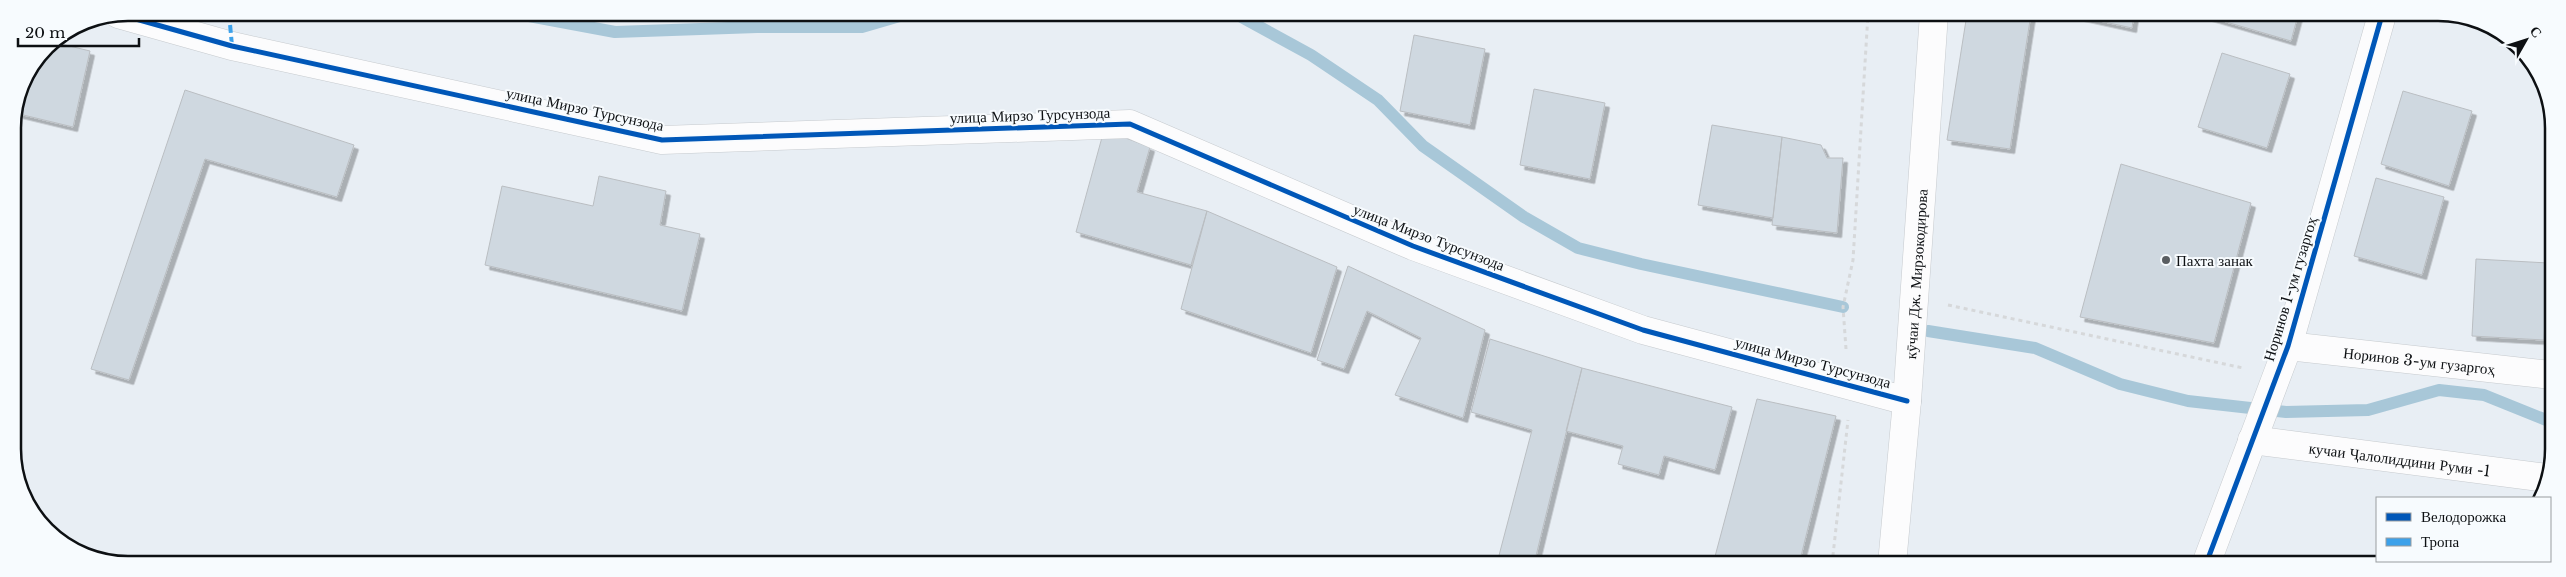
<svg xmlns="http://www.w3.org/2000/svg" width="2566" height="577" font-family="'Libre Baskerville',serif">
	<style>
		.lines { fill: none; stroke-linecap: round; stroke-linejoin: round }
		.stream { stroke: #a8c7d8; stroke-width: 12 }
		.building { fill: #cfd8e0; stroke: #babec2; filter: url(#shadow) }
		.street-casing { stroke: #c6cace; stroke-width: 29 }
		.secondary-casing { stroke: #c6cace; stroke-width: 29 }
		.path { stroke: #d6d8da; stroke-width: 3; stroke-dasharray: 4 4; stroke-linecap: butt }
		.street { stroke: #fcfcfd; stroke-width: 28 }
		.secondary { stroke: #fcfcfd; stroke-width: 28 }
		.quiet { stroke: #3ca1ea; stroke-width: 4; stroke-dasharray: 8 4; stroke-linecap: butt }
		.cycleway-casing { stroke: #f7fbfe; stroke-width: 8 }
		.cycleway { stroke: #0057b8; stroke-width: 5 }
		.poi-dot { fill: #5a5e62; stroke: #f7fbfe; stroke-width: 2 }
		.labels { text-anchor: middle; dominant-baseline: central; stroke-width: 4; stroke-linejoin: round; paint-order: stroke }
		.street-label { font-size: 15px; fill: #0d1013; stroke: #f7fbfe }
		.poi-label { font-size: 15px; fill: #0d1013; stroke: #f7fbfe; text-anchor: start }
		.rim { fill: none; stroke: #0d1013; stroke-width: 2.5 }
	</style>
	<defs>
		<filter id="shadow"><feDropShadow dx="4.5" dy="4.5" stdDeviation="0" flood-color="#0004"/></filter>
	</defs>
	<rect width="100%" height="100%" fill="#e8eef4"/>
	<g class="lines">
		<path class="stream" d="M513,13L615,32L757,27H862L910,13
			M1236,14L1311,55L1378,100L1423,146L1524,217L1578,248L1641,264L1843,307
			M1928,331L2035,348L2120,384L2188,401L2286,412L2368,410L2439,390L2484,395L2551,422"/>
	</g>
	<path class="building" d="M1967,14H2031L2010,149L1947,140Z
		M2068,14H2134L2132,28Z
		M2199,14L2298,15L2291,41Z
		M1414,35L1485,49L1470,125L1400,111Z
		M53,42L90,51L73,127L15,113L24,77L47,46Z
		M2222,53L2290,74L2267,148L2198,127Z
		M1534,89L1605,103L1590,179L1520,165Z
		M185,90L354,145L337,197L205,159L129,380L91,369Z
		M2403,91L2472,111L2449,186L2381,164Z
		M1712,125L1782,137L1773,218L1698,205Z
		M1104,130L1150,147L1137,192L1207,211L1191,265L1076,232Z
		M1782,137L1821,145L1827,158H1843L1837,233L1772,225Z
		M2121,164L2251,203L2214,343L2080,317Z
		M599,176L666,191L660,225L700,234L682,311L485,265L502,186L593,206Z
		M2376,178L2444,197L2422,275L2354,256Z
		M1207,211L1337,267L1311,353L1181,309Z
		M2476,259L2548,263L2544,340L2472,336Z
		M1348,266L1485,330L1463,418L1395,395L1421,338L1367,311L1344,369L1317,360Z
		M1490,339L1582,368L1534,564L1497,563L1532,430L1471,412Z
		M1582,368L1732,407L1715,470L1664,456L1659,475L1618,464L1623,446L1566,431Z
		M1757,399L1836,416L1799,564H1713Z"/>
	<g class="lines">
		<defs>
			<g id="street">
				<path d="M118,14L232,46L662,140L1130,124L1413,246L1643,330L1907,401"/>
				<path id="s1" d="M2288,346L2551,375"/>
				<path id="s2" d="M2252,440L2547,478"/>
			</g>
			<g id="secondary">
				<path id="s3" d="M1892,564L1907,401L1934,14"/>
				<path d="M2206,564L2288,346L2382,15"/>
			</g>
		</defs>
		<use href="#street" class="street-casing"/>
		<use href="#secondary" class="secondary-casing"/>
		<path class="path" d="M2436,15L2479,25
			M1948,305L2243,368
			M1846,349L1843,307L1853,260L1868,14
			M1832,564L1848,420"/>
		<use href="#street" class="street"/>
		<use href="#secondary" class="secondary"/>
		<path class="quiet" d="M229,13L232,46"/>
		<defs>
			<path id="cycleway" d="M118,14L232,46L662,140L1130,124L1413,246L1643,330L1907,401
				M2206,564L2288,346L2382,15"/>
		</defs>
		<use href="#cycleway" class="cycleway-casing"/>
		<use href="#cycleway" class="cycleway"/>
	</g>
	<circle class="poi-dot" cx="2166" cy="260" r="5"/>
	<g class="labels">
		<g class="street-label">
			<text transform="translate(585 109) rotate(12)">улица Мирзо Турсунзода</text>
			<text transform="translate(1030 115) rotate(-2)">улица Мирзо Турсунзода</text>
			<text transform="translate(1429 237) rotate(21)">улица Мирзо Турсунзода</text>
			<text stroke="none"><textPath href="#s3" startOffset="291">кӯчаи Дж. Мирзокодирова</textPath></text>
			<text transform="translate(2290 289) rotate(-73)">Норинов 1-ум гузаргоҳ</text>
			<text stroke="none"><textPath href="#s1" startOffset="132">Норинов 3-ум гузаргоҳ</textPath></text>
			<text transform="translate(1813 362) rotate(15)">улица Мирзо Турсунзода</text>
			<text stroke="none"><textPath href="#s2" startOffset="149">кучаи Ҷалолиддини Руми -1</textPath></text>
		</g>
		<g class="poi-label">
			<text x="2176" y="260">Пахта занак</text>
		</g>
	</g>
	<path d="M0 0H2566V577H0ZM128 21H2438A107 107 0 0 1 2545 128V449A107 107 0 0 1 2438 556H128A107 107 0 0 1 21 449V128A107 107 0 0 1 128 21Z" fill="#f7fbfe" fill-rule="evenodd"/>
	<path class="rim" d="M128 21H2438A107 107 0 0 1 2545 128V449A107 107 0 0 1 2438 556H128A107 107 0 0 1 21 449V128A107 107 0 0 1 128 21Z"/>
	<rect x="2376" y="497" width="175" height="65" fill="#f7fbfe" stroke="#999da0"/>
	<rect x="2386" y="513" width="25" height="8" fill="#0057b8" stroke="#999da0"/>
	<text x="2421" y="522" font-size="15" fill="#0d1013">Велодорожка</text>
	<rect x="2386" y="538" width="25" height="8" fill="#3ca1ea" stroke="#999da0"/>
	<text x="2421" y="547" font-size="15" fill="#0d1013">Тропа</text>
	<g transform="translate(2526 40) rotate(51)" stroke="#f7fbfe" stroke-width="4" paint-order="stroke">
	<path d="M0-4L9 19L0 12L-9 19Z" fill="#0d1013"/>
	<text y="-8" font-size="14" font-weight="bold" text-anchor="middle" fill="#0d1013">С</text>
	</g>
	<path d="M18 38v8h121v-8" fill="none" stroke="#0d1013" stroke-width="2.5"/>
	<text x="25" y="38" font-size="15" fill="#0d1013" stroke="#f7fbfe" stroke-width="4" paint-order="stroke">20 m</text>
</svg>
